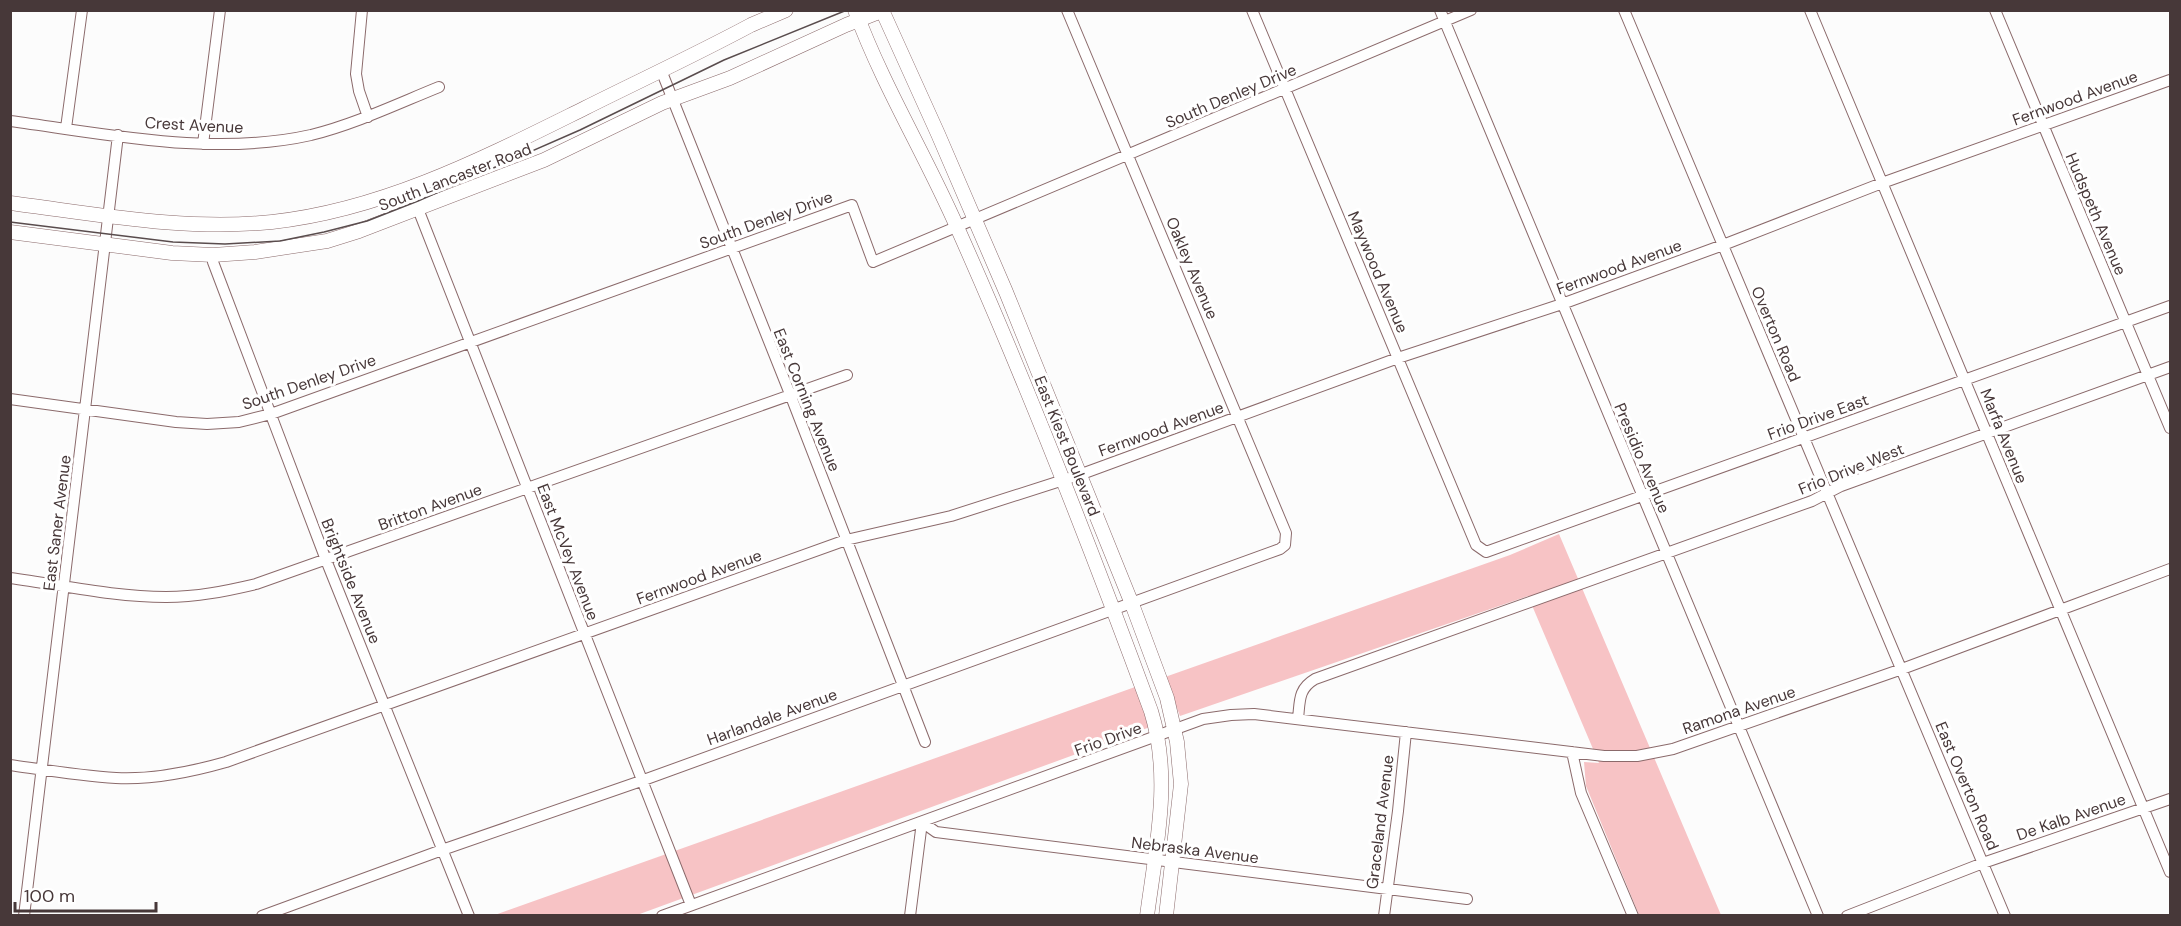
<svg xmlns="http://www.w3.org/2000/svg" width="2181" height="926" font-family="'DM Sans',sans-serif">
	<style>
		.green { fill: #f7c3c5 }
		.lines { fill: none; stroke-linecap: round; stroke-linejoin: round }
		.minor-casing { stroke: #8b6a6b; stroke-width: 12 }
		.major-casing { stroke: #8b6a6b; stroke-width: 15 }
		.minor { stroke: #fff; stroke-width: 10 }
		.major { stroke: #fff; stroke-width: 14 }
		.tram { stroke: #594c4d; stroke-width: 1.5 }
		.labels { text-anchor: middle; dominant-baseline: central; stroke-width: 6; stroke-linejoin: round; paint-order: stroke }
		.street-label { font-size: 16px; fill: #473839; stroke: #fff }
	</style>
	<rect width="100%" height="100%" fill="#fcfcfc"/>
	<path class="green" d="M1559,534L1721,915H1639L1586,786L1584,762L1599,763L1528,596L1180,716L1165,677L1510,555Z
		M1135,687L1150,727L637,915L492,916Z"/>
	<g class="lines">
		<defs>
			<path id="minor" d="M362,10L356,74L359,91L368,117
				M1252,10L1476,545L1486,552L2170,306
				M1440,10L1818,916
				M1624,10L2005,916
				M1810,10L2170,872
				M1995,10L2170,428
				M661,70L790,394L925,742
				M10,121C108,134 213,157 311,135C355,124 397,104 439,87
				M66,128L82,10
				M203,144L220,10
				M418,209L691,905
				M213,255V262L326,560L469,916
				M10,399L176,422L207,424L239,422L271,414L852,205L873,262L1471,10
				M10,578C62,585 114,597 166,597C197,597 226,591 256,584L847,375
				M1298,719C1300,701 1298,689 1315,679L1812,501L1841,486L2170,367
				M1572,752L1581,793L1633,916
				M10,765C45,770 81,776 116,778C154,780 191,772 226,762L846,540L951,516L1079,475L1398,358L1562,304L1723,245L1882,183L2170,80
				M24,916L118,135
				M262,916L442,850L641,781L1280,549L1285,545L1286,533L1067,10
				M662,916L1203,719L1231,715L1254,714L1604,756H1637L1673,749L1902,669L2170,569
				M910,916L922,822L936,832L1467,899
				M1384,916L1398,811L1406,732
				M1847,916L1983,863L2170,799"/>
			<path id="major" d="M855,10C883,86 925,154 957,227C1028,386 1091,548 1151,711C1172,778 1156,847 1147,916
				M882,10L938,134L1006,292L1132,604L1167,698L1177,742L1181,784L1166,916
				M10,203C97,214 184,231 272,222C384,210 486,157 585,108C641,80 697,54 751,25L786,10
				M10,232L172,253L213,255L255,252L327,241L359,231L544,160L662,103L730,78L846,25L884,10"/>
		</defs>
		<use href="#minor" class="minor-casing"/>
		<use href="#major" class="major-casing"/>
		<use href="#minor" class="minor"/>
		<use href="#major" class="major"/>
		<path class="tram" d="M10,222L173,242L225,244L280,241L324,232L367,221L418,201L580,130L724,60L847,10"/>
	</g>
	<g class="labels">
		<g class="street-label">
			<text transform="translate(1231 96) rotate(-23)">South Denley Drive</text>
			<text transform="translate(2075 98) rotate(-20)">Fernwood Avenue</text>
			<text transform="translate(194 125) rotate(3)">Crest Avenue</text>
			<text transform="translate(455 177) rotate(-21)">South Lancaster Road</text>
			<text transform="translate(2096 214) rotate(67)">Hudspeth Avenue</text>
			<text transform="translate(766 220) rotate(-20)">South Denley Drive</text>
			<text transform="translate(1619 267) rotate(-20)">Fernwood Avenue</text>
			<text transform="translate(1192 268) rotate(67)">Oakley Avenue</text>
			<text transform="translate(1378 272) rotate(67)">Maywood Avenue</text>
			<text transform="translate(1776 334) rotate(67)">Overton Road</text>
			<text transform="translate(309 382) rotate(-19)">South Denley Drive</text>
			<text transform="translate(807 400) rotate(68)">East Corning Avenue</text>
			<text transform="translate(1818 417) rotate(-20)">Frio Drive East</text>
			<text transform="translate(1161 429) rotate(-20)">Fernwood Avenue</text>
			<text transform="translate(2004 436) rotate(68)">Marfa Avenue</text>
			<text transform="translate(1067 446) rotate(68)">East Kiest Boulevard</text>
			<text transform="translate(1642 458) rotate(67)">Presidio Avenue</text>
			<text transform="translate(1851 469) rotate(-22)">Frio Drive West</text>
			<text transform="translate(430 507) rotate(-20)">Britton Avenue</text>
			<text transform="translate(57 523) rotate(-83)">East Saner Avenue</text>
			<text transform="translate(568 552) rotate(69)">East McVey Avenue</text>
			<text transform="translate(699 577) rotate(-20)">Fernwood Avenue</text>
			<text transform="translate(351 581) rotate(68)">Brightside Avenue</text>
			<text transform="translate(1739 710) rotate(-19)">Ramona Avenue</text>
			<text transform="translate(772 717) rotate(-20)">Harlandale Avenue</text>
			<text transform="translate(1108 739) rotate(-20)">Frio Drive</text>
			<text transform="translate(1967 786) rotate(67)">East Overton Road</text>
			<text transform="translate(2071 817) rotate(-19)">De Kalb Avenue</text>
			<text transform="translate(1380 822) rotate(-83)">Graceland Avenue</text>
			<text transform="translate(1195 850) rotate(7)">Nebraska Avenue</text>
		</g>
	</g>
	<rect width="2181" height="926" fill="none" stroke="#473839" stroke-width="24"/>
	<path d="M15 902v9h141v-9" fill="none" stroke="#473839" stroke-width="3"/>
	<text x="24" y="902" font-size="18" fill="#473839" stroke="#ffffff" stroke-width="4.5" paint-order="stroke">100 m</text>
</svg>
